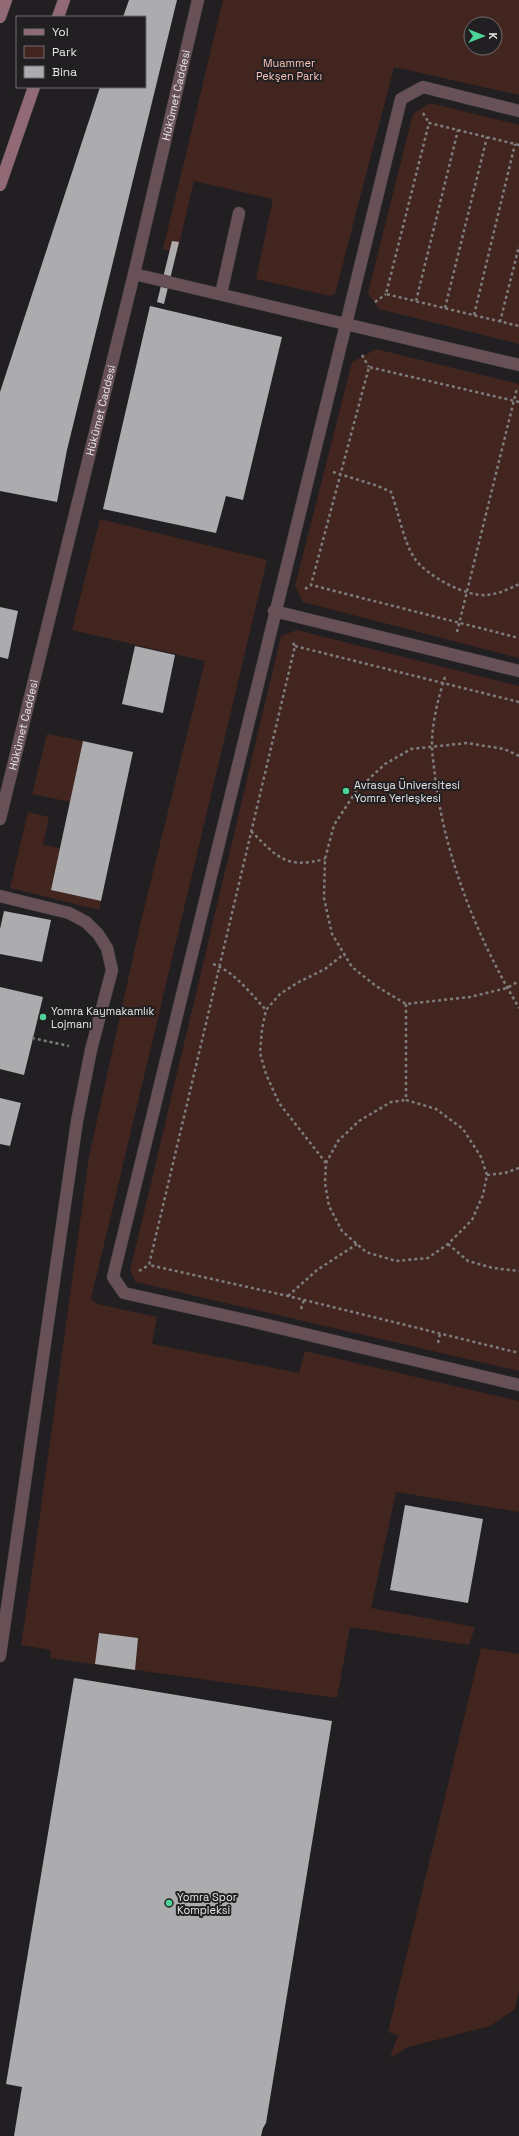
<svg xmlns="http://www.w3.org/2000/svg" width="519" height="2136" font-family="'Space Grotesk',sans-serif">
	<style>
		.green { fill: #43251f; fill-rule: evenodd }
		.building { fill: #acacaf }
		.lines { fill: none; stroke-linecap: round; stroke-linejoin: round }
		.lane-casing { stroke: #3d3b3d; stroke-width: 13 }
		.street-casing { stroke: #3d3b3d; stroke-width: 13 }
		.secondary-casing { stroke: #3d3b3d; stroke-width: 13 }
		.path { stroke: #7e7d7e; stroke-width: 2.5; stroke-dasharray: 3 3; stroke-linecap: butt }
		.lane { stroke: #685057; stroke-width: 12 }
		.street { stroke: #685057; stroke-width: 12 }
		.secondary { stroke: #916a76; stroke-width: 12 }
		.poi-dot { fill: #4ed399; stroke: #211f21; stroke-width: 1.5 }
		.labels { text-anchor: middle; dominant-baseline: central; stroke-width: 4; stroke-linejoin: round; paint-order: stroke }
		.park-label { font-size: 11px; fill: #f9c3b9; stroke: #211f21 }
		.street-label { font-size: 11px; fill: #e8e7e8; stroke: #211f21 }
		.poi-label { font-size: 11px; fill: #e8e7e8; stroke: #211f21; text-anchor: start }
	</style>
	<rect width="100%" height="100%" fill="#211f21"/>
	<path class="green" d="M223,0H519V95L394,67L335,294L330,296L256,279L273,199L194,181L177,253L163,249ZM471,24H495V48H471Z
		M430,103L519,125V344L379,309L368,293L413,114Z
		M376,349L519,384V658L303,602L295,586L352,362Z
		M100,519L267,560L91,1299L97,1304L157,1317L152,1344L299,1373L305,1351L519,1401V1512L396,1492L371,1608L475,1627L469,1645L350,1627L337,1698L50,1658L51,1650L21,1645L31,1580L89,1157L141,921L205,661L72,630Z
		M297,630L519,686V1371L136,1282L130,1271L281,636Z
		M47,734L83,741L70,802L32,794Z
		M28,812L49,817L43,845L60,848L51,890L101,901L99,910L10,888Z
		M481,1648L519,1654V1991L515,2009L490,2026L408,2047L390,2058L398,2035L388,2032Z"/>
	<path class="building" d="M129,0H177L67,450L57,502L0,491V392L100,87H145V17H123Z
		M172,241L179,242L164,304L157,302Z
		M150,306L282,337L243,500L226,496L216,533L103,509Z
		M0,607L18,611L8,659L0,657Z
		M135,646L175,655L163,713L122,704Z
		M83,741L133,752L101,901L51,890Z
		M4,911L51,920L42,962L0,954V929Z
		M0,987L43,997L24,1075L0,1069Z
		M0,1098L21,1103L10,1146L0,1144Z
		M405,1505L483,1519L468,1603L390,1590Z
		M99,1633L138,1638L135,1670L95,1664Z
		M74,1678L332,1721L266,2123L263,2128L261,2136H14L22,2087L6,2084Z"/>
	<g class="lines">
		<defs>
			<path id="lane" d="M519,111L423,87L401,99L113,1277L124,1293L250,1321L519,1385
				M134,274L519,365
				M221,294L239,213
				M274,611L519,671"/>
			<g id="street">
				<path id="s1" d="M0,819L134,274L198,0"/>
				<path d="M0,896L69,913L86,922L98,934L107,948L112,970L91,1050L77,1121L0,1656"/>
			</g>
			<path id="secondary" d="M0,17L6,0
				M58,17L64,0
				M0,185L34,87"/>
		</defs>
		<use href="#lane" class="lane-casing"/>
		<use href="#street" class="street-casing"/>
		<use href="#secondary" class="secondary-casing"/>
		<path class="path" d="M423,113L429,123
			M519,145L429,123L386,294L519,326
			M416,301L458,130
			M375,302L386,294
			M445,308L487,137
			M474,315L515,144
			M500,322L519,246
			M362,355L369,367
			M519,402L369,367L311,585L519,638
			M333,472L378,486L391,492C398,510 404,544 415,559C427,576 466,597 487,595C499,594 509,589 519,584
			M305,589L311,585
			M457,632L517,388
			M293,643L295,646L149,1265L288,1296L519,1353
			M295,646L519,702
			M445,677C438,698 432,723 432,745C432,755 434,766 435,776C445,858 477,937 519,1008
			M519,756L504,749L467,743L411,749L385,764L357,790L334,825L325,859L324,898L332,934L352,967L376,986L406,1004L470,997L507,988L519,981
			M251,831C278,858 286,869 325,859
			M213,964C235,972 251,994 266,1010
			M406,1004V1100
			M32,1038L69,1046
			M406,1100L436,1109L463,1129L481,1157L487,1175L483,1195L472,1220L448,1244L428,1258L396,1261L366,1252L342,1231L329,1206L325,1183L326,1163L338,1141L359,1121L391,1102Z
			M326,1163L279,1103L266,1074L260,1053L262,1029L266,1010L280,994L297,983L325,969L344,954
			M487,1175L505,1173L519,1168
			M448,1244L468,1261L493,1268L519,1271
			M139,1271L149,1265
			M288,1296L317,1270L357,1244
			M301,1309L304,1300
			M438,1343L440,1334"/>
		<use href="#lane" class="lane"/>
		<use href="#street" class="street"/>
		<use href="#secondary" class="secondary"/>
	</g>
	<g class="poi-dot">
		<circle cx="346" cy="791" r="4"/>
		<circle cx="43" cy="1017" r="4"/>
		<circle cx="169" cy="1903" r="4"/>
	</g>
	<g class="labels">
		<g class="park-label">
			<text x="289" y="63">Muammer<tspan x="289" dy="13">Pekşen Parkı</tspan></text>
		</g>
		<g class="street-label">
			<text stroke="none"><textPath href="#s1" startOffset="745">Hükümet Caddesi</textPath></text>
			<text stroke="none"><textPath href="#s1" startOffset="421">Hükümet Caddesi</textPath></text>
			<text stroke="none"><textPath href="#s1" startOffset="97">Hükümet Caddesi</textPath></text>
		</g>
		<g class="poi-label">
			<text x="354" y="785">Avrasya Üniversitesi<tspan x="354" dy="13">Yomra Yerleşkesi</tspan></text>
			<text x="51" y="1011">Yomra Kaymakamlık<tspan x="51" dy="13">Lojmanı</tspan></text>
			<text x="177" y="1897">Yomra Spor<tspan x="177" dy="13">Kompleksi</tspan></text>
		</g>
	</g>
	<rect x="16" y="16" width="130" height="72" fill="#211f21" stroke="#716f71"/>
	<rect x="24" y="29" width="20" height="6" fill="#916a76" stroke="#716f71"/>
	<text x="52" y="36" font-size="12" fill="#e8e7e8">Yol</text>
	<rect x="24" y="46" width="20" height="12" fill="#43251f" stroke="#716f71"/>
	<text x="52" y="56" font-size="12" fill="#e8e7e8">Park</text>
	<rect x="24" y="66" width="20" height="12" fill="#acacaf" stroke="#716f71"/>
	<text x="52" y="76" font-size="12" fill="#e8e7e8">Bina</text>
	<g transform="translate(483 36) rotate(90)"><circle r="19" fill="#211f21" stroke="#716f71"/>
	<path d="M0-3L7 15L0 10L-7 15Z" fill="#4ed399"/>
	<text y="-6" font-size="11" font-weight="bold" text-anchor="middle" fill="#e8e7e8">K</text>
	</g>
</svg>
